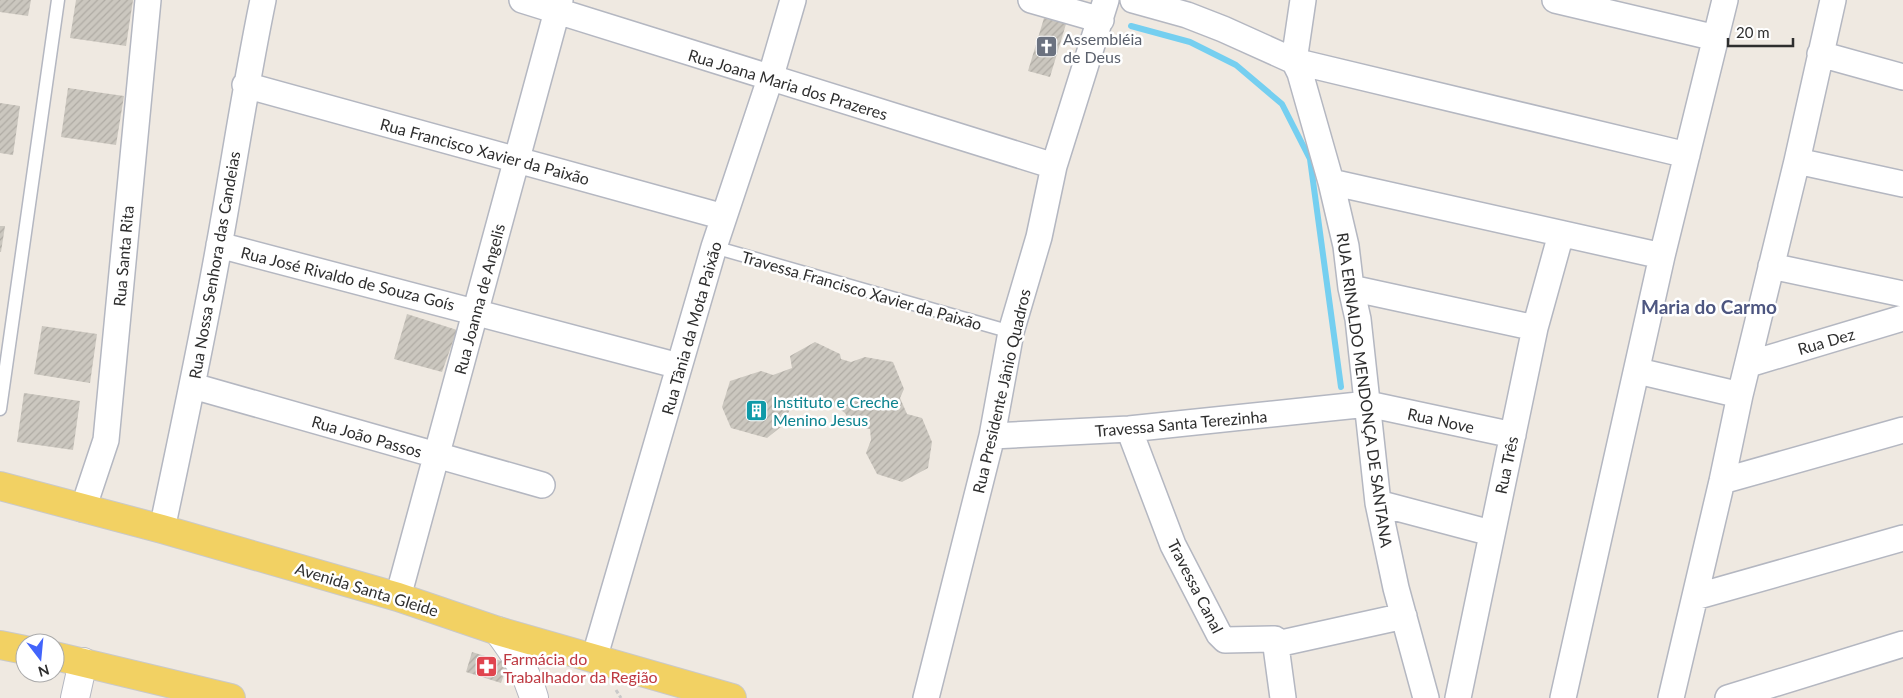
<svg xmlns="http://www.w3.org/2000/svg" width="1903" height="698" font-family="Lato,sans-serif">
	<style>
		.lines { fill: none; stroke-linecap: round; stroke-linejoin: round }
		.stream { stroke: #75cff0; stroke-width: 6 }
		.building { fill: url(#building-hatch) }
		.lane-casing { stroke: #b4b7c1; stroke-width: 15 }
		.street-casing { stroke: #b4b7c1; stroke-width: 28 }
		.secondary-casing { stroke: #b4b7c1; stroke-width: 30 }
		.primary-casing { stroke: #c9c9c9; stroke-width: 30 }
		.path { stroke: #c9c9c9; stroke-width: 3; stroke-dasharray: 4 2.5; stroke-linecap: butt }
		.lane { stroke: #fff; stroke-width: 12 }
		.street { stroke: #fff; stroke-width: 25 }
		.secondary { stroke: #fff; stroke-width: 28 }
		.primary { stroke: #f2d163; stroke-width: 28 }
		.labels { text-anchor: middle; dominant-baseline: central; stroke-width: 5; stroke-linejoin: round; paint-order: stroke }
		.worship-label { font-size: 16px; fill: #5b616d; stroke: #fff; text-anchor: start }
		.street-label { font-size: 16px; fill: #2e2e2e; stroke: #fff }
		.culture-label { font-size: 16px; fill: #0d838f; stroke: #fff; text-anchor: start }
		.health-label { font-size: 16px; fill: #be3a42; stroke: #fff; text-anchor: start }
		.quarter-label { font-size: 19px; font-weight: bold; fill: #4d5680; stroke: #fff }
	</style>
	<defs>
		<pattern id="building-hatch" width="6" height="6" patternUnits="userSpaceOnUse" patternTransform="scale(1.25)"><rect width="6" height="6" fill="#cbc7bf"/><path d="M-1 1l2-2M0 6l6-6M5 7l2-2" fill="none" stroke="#afaba4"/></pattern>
	</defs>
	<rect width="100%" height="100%" fill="#efe9e1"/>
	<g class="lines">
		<path class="stream" d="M1131,26L1190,42L1236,65L1282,104L1310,159L1341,387"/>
	</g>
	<path class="building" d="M0,0H31L28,16L0,12Z
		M76,0H133L126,46L70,38Z
		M1044,18L1066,24L1050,77L1028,71Z
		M68,88L124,96L116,145L61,137Z
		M0,103L20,106L13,155L0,153Z
		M0,226H5L1,252H0Z
		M407,314L457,330L442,372L394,359Z
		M42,326L97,334L90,383L34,374Z
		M815,342L840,354L841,359L851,362L865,357L893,362L904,389L900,398L907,414L922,418L932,442L928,468L902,482L877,474L866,453L871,440L870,429L852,426L845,413L832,404L791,407L782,426L767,438L731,428L722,407L730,381L761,371L773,375L792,368L790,356Z
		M24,393L80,401L73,450L17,442Z
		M472,652L508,663L501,683L466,672Z"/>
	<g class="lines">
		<defs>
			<path id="lane" d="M714,247L1011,332
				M0,409L58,0"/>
			<path id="street" d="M522,0L1054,166
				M1031,0L1101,20
				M1133,0L1187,15L1223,29L1294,61L1300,73L1331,182L1346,246L1351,288L1358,319L1378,503L1396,588L1426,698
				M1303,0L1294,61L1687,155
				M1555,0L1716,38
				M1820,54L1903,77
				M245,85L724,217
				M1797,161L1903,184
				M1331,182L1662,256
				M219,245L679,366
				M1771,266L1903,294
				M1351,288L1535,328
				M1749,364L1903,318
				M1638,371L1740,395
				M193,386L542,485
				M1129,429L1173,545L1219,634L1225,640L1275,639L1283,698
				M992,436L1129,429L1368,404L1513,435
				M1722,481L1903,430
				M1378,503L1491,533
				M83,509L106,440L148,0
				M162,529C182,435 202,341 219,246C234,164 246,82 263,0
				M398,597L560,0
				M1695,597L1903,538
				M1277,644L1404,616
				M594,659L714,247L770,79L793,0
				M926,698L992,436L1011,332L1039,237L1054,166L1106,0
				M1458,698L1535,328L1561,234
				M1563,698L1662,256L1725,0
				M1671,698L1722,481L1740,395L1797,161L1833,0
				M1728,698L1903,644"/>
			<path id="secondary" d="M498,631C514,652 527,672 534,698
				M75,698L83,662"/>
			<path id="primary" d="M0,486L162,529L398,597L498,631L732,698
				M0,645L25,650
				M55,656L231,698"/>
		</defs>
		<use href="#lane" class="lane-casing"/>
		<use href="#street" class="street-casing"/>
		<use href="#secondary" class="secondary-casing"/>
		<use href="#primary" class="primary-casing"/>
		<path class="path" d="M616,690L621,698"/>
		<use href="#lane" class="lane"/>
		<use href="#street" class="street"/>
		<use href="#secondary" class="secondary"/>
		<use href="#primary" class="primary"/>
	</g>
	<defs>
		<symbol id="church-square" viewBox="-11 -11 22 22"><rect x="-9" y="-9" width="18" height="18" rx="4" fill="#6b7280" stroke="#fff"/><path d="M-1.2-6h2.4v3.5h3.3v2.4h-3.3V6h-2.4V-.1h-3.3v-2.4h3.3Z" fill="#fff"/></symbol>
		<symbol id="building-square" viewBox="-11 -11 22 22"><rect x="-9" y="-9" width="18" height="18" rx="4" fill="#0f9aa8" stroke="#fff"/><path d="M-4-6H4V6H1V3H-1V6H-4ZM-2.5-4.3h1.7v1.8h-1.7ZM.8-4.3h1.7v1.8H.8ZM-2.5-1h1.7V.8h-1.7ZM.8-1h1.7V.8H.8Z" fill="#fff"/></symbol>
		<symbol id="pharmacy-square" viewBox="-11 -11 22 22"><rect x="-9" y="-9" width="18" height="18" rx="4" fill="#e0444e" stroke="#fff"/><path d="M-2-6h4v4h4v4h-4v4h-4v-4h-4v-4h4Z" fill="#fff"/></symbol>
	</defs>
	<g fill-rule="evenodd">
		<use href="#church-square" x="1034" y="34" width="25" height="25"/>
		<use href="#building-square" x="744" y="398" width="25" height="25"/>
		<use href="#pharmacy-square" x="474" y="654" width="25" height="25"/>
	</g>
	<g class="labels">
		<g class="worship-label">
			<text x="1063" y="38">Assembléia<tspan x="1063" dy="18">de Deus</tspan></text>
		</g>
		<g class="street-label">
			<text transform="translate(788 84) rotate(17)">Rua Joana Maria dos Prazeres</text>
			<text transform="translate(485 151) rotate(15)">Rua Francisco Xavier da Paixão</text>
			<text transform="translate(123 256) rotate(-85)">Rua Santa Rita</text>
			<text transform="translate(214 265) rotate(-80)">Rua Nossa Senhora das Candeias</text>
			<text transform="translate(348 278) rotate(14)">Rua José Rivaldo de Souza Goís</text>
			<text transform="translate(862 290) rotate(16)">Travessa Francisco Xavier da Paixão</text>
			<text transform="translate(479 299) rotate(-75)">Rua Joanna de Angelis</text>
			<text transform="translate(691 328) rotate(-74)">Rua Tânia da Mota Paixão</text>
			<text transform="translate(1826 341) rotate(-16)">Rua Dez</text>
			<text transform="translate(1365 390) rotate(82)">RUA ERINALDO MENDONÇA DE SANTANA</text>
			<text transform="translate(1001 391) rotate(-77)">Rua Presidente Jânio Quadros</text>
			<text transform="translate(1441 420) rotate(12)">Rua Nove</text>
			<text transform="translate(1181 423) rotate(-5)">Travessa Santa Terezinha</text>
			<text transform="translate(367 436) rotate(16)">Rua João Passos</text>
			<text transform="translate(1506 465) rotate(-78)">Rua Três</text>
			<text transform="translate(1196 586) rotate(63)">Travessa Canal</text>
			<text transform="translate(367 589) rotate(17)">Avenida Santa Gleide</text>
		</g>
		<g class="culture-label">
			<text x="773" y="401">Instituto e Creche<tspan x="773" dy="18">Menino Jesus</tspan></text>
		</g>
		<g class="health-label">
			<text x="503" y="658">Farmácia do<tspan x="503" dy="18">Trabalhador da Região</tspan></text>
		</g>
		<g class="quarter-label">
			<text x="1709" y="306">Maria do Carmo</text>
		</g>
	</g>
	<g transform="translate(40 658) rotate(164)"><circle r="24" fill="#ffffff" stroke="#ababab"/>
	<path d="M0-4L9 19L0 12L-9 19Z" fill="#4264fb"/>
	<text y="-8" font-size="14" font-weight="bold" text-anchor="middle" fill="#2e2e2e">N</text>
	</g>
	<path d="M1728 38v8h65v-8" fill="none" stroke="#2e2e2e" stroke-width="2.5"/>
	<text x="1736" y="38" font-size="15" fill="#2e2e2e" stroke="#ffffff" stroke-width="4" paint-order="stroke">20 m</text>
</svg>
